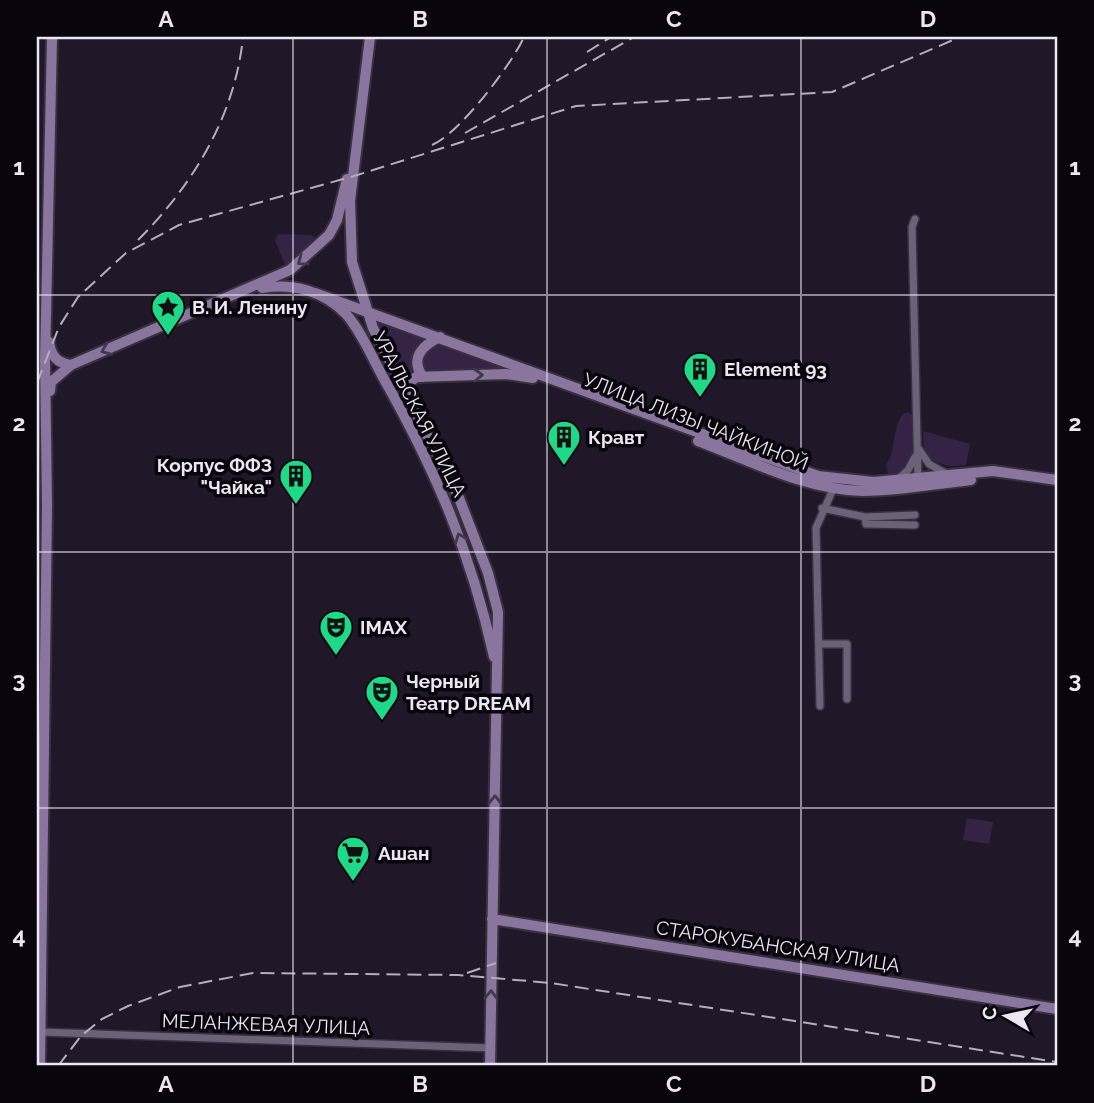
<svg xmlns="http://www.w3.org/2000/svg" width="1094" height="1103" font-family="Raleway,sans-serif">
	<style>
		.green { fill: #352345 }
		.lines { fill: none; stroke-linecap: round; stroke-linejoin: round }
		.street-casing { stroke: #37313e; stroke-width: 10 }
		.secondary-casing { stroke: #37313e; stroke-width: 14 }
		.street { stroke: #6c6277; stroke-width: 7 }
		.secondary { stroke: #89759d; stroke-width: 10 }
		.rail { stroke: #b4aebb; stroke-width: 2; stroke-dasharray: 14 7; stroke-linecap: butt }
		.oneway { stroke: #42374d }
		.grid { fill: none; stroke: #ebe6f2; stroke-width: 2; stroke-opacity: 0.55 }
		.labels { text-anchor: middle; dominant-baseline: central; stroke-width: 7; stroke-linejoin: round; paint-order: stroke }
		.poi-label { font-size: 19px; font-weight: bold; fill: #ebe6f2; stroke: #08050c; text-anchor: start }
		.street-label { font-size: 19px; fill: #ebe6f2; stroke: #08050c }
		.neatline { fill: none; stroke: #ebe6f2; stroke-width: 2.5 }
		.grid-label { font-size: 23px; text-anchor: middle; font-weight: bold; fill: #ebe6f2 }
	</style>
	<rect width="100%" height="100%" fill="#201729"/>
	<path class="green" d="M278,234L311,235L315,237L305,251L285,265L275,240Z
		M372,318L427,339C416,349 411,358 416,373H402Z
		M439,343L497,365L498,369L424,373L421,357L423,351Z
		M908,412L912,415L913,458L899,474L889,477L886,465C897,449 891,430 903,414Z
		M923,431L970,444L966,465C949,468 936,465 924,453Z
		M967,818L993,822L989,844L963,840Z"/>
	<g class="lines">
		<defs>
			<path id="street" d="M915,219L912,227L918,480
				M918,448L929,464L947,474
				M899,478L908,470L915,457
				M822,508L865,517L866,524L915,525
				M865,517L915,515
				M819,644H847V699
				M820,706L816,528L834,487
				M41,1032L490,1048"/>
			<path id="secondary" d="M370,37L350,201L352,262L373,328L459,498L488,573L498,612L490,1066
				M262,288C293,283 324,291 346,314C362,332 372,358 384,379C436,471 471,553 494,657
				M315,293L818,476L873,482L993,471L1057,480
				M49,342C51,356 57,363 71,365
				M423,377C409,358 423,345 440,337
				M50,391L51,382L71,365L290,270L329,235L337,220L347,179
				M406,392L407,385L416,377L506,374L533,378
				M698,441C751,461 806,490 863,491C899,491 935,484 971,480
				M492,919L1057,1009
				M40,1066L47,505L45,361L52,37"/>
		</defs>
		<use href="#street" class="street-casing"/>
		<use href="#secondary" class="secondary-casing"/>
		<use href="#street" class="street"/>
		<use href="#secondary" class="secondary"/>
		<path class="rail" d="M587,52L611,37
			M465,133L634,37
			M432,145C459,134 512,64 524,37
			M138,240C193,185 235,116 243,37
			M37,383L59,327L78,297L126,253L179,225L354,176L576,106L832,92L960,37
			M467,973L496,963
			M58,1066L81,1036L102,1019L128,1006L180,987L253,973L458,975L551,983L1057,1062"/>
	</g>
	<defs><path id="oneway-chevron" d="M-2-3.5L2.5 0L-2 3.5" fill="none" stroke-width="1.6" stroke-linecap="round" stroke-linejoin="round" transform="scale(1.75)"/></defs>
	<g class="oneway">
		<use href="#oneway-chevron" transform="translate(302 261) rotate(143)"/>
		<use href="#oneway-chevron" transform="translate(106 350) rotate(158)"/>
		<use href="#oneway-chevron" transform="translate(478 375) rotate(-2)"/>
		<use href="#oneway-chevron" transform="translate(460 538) rotate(-111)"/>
		<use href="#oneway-chevron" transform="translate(495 800) rotate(-89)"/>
		<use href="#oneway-chevron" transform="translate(491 995) rotate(-89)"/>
	</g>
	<path class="grid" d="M293,37V1066M547,37V1066M801,37V1066M37,295H1057M37,552H1057M37,808H1057"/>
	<defs>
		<symbol id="sight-pin" viewBox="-11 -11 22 30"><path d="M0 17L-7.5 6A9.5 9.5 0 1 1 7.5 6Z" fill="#1dd988" stroke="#08050c"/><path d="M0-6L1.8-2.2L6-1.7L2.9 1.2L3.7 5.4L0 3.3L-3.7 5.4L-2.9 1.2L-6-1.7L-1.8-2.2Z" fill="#111"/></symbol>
		<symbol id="building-pin" viewBox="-11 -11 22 30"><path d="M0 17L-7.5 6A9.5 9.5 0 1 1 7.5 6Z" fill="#1dd988" stroke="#08050c"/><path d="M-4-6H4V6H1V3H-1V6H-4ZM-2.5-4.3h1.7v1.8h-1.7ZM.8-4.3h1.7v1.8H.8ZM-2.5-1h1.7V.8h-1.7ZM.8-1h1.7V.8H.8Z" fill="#111"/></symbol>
		<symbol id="theatre-pin" viewBox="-11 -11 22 30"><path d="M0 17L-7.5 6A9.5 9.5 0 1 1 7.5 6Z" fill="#1dd988" stroke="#08050c"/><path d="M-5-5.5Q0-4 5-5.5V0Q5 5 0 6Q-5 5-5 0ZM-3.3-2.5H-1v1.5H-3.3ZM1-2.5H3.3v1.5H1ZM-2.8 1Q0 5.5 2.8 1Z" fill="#111"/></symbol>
		<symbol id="supermarket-pin" viewBox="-11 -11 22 30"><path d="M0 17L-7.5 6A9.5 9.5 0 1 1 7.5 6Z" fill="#1dd988" stroke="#08050c"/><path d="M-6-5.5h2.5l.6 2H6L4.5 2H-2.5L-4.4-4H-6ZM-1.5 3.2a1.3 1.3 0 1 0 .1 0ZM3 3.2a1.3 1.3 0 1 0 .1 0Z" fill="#111"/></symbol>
	</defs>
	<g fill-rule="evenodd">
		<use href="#sight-pin" x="149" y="288" width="38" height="52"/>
		<use href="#building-pin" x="681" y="350" width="38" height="52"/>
		<use href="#building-pin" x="545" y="418" width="38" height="52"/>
		<use href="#building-pin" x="277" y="457" width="38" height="52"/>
		<use href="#theatre-pin" x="317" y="608" width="38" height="52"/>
		<use href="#theatre-pin" x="363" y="673" width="38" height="52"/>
		<use href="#supermarket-pin" x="334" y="834" width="38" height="52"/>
	</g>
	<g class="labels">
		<g class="poi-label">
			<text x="192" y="307">В. И. Ленину</text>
			<text x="724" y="369">Element 93</text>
			<text x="588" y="437">Кравт</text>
			<text x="272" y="465" text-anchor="end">Корпус ФФЗ<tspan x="272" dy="22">"Чайка"</tspan></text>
			<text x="360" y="627">IMAX</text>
			<text x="406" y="681">Черный<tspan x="406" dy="22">Театр DREAM</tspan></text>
			<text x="378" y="853">Ашан</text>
		</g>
		<g class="street-label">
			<text transform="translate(420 414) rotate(63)">УРАЛЬСКАЯ УЛИЦА</text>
			<text transform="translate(696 421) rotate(21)">УЛИЦА ЛИЗЫ ЧАЙКИНОЙ</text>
			<text transform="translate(778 946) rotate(9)">СТАРОКУБАНСКАЯ УЛИЦА</text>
			<text transform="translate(266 1024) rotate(2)">МЕЛАНЖЕВАЯ УЛИЦА</text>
		</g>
	</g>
	<rect width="1094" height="1103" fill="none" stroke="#08050c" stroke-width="77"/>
	<g transform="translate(1006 1016) rotate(279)" stroke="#08050c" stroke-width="5" paint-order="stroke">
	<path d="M0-5L12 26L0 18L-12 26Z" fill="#ebe6f2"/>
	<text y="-10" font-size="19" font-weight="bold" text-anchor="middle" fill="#ebe6f2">С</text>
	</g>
	<rect x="38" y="38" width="1018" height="1026" class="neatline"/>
	<g class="grid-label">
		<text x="166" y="27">A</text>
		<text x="420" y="27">B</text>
		<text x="674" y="27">C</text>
		<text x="928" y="27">D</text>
		<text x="19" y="175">1</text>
		<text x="1075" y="175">1</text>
		<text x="19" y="431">2</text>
		<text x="1075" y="431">2</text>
		<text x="19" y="688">3</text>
		<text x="1075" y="688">3</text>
		<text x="19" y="944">4</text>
		<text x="1075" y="944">4</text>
		<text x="166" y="1092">A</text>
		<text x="420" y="1092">B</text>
		<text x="674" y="1092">C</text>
		<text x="928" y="1092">D</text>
	</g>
</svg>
